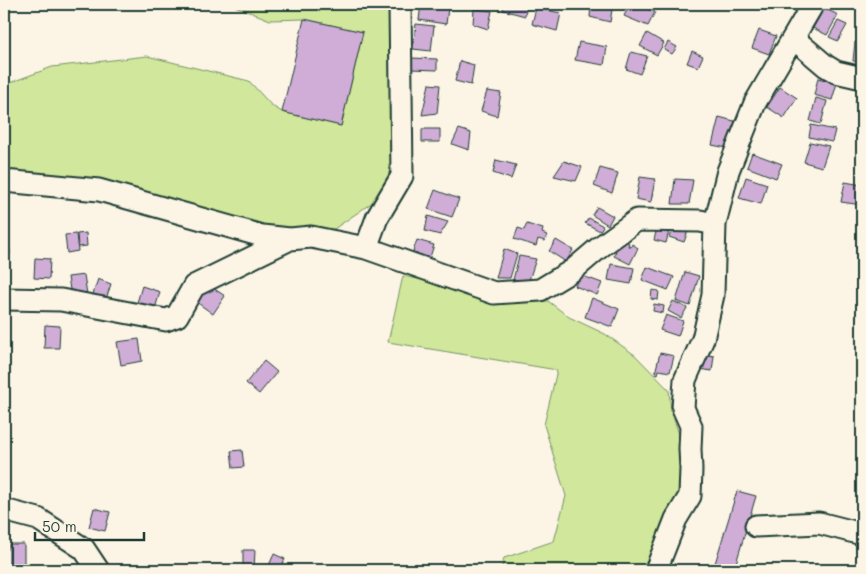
<svg xmlns="http://www.w3.org/2000/svg" width="866" height="574" font-family="Mali,sans-serif">
	<style>
		.green { fill: #d0e79c; stroke: #789268 }
		.building { fill: #d0add7; stroke: #1f3d34 }
		.lines { fill: none; stroke-linecap: round; stroke-linejoin: round }
		.minor-casing { stroke: #1f3d34; stroke-width: 25 }
		.minor { stroke: #fcf5e5; stroke-width: 21 }
	</style>
	<rect width="100%" height="100%" fill="#fcf5e5"/>
	<filter id="ink" filterUnits="userSpaceOnUse"><feTurbulence type="fractalNoise" baseFrequency=".02" numOctaves="2"/><feDisplacementMap in="SourceGraphic" scale="10" xChannelSelector="R" yChannelSelector="G"/><feConvolveMatrix kernelMatrix="1 2 1 2 8 2 1 2 1" color-interpolation-filters="sRGB"/></filter>
	<g filter="url(#ink)">
		<path class="green" d="M230,4H392V185L373,202L334,229L321,232L289,233L4,175V85L52,67L147,56L249,81L272,106L282,112L341,126L363,32L304,19L270,20Z
			M403,276L433,282L502,304L548,301L569,317L605,334L635,355L669,390L671,411L681,440L682,474L677,496L648,570H501L504,558L554,541L566,496L544,425L557,370L388,342Z"/>
		<path class="building" d="M421,4L448,8L446,24L419,20Z
			M504,4H527L525,16L503,10Z
			M591,4H613L610,22L590,17Z
			M630,4H635L655,12L648,26L624,16Z
			M536,8L561,13L557,31L532,24Z
			M824,8L838,15L827,35L813,28Z
			M474,9L492,11L488,29L473,24Z
			M304,19L363,32L341,126L282,112Z
			M838,21L847,25L838,41L829,37Z
			M416,24L434,26L431,51L413,49Z
			M759,30L776,36L769,54L752,48Z
			M647,33L664,43L657,55L640,46Z
			M579,42L607,47L604,65L575,60Z
			M668,42L677,47L672,54L664,49Z
			M855,42L862,43V62L853,61Z
			M692,51L703,56L698,67L687,63Z
			M631,52L647,56L640,74L626,69Z
			M411,58L437,59V70L411,69Z
			M460,61L474,65L471,85L455,81Z
			M818,78L837,83L832,100L814,95Z
			M429,84L440,85L437,113L422,115Z
			M780,87L797,98L784,118L767,107Z
			M487,91L501,93L497,116L481,111Z
			M858,91L862,92V107L855,106Z
			M816,98L827,101L821,124L810,121Z
			M719,117L738,122L732,149L712,145Z
			M811,125L835,130L832,142L809,137Z
			M422,129H440V142H422Z
			M459,129L471,133L469,150L452,144Z
			M810,142L829,146L822,167L804,162Z
			M752,153L782,164L776,178L747,167Z
			M496,160L516,165L511,179L493,173Z
			M564,161L582,167L576,181L554,176Z
			M600,168L618,173L612,193L594,186Z
			M640,177L655,179L651,202L636,199Z
			M746,177L767,184L761,204L739,198Z
			M675,179L693,180L689,204H672Z
			M845,182L862,185V205L841,202Z
			M435,190L459,199L452,217L428,209Z
			M597,207L613,216L608,225L592,215Z
			M428,216L448,222L440,235L425,231Z
			M589,218L603,226L600,231L585,223Z
			M527,224L543,229L542,233L547,235L545,241L538,239L536,246L514,239L518,228L524,230Z
			M658,224L670,227L666,243L654,240Z
			M674,226L688,231L684,242L669,237Z
			M86,233L87,246L78,247L77,234Z
			M76,234L78,251L67,253L65,235Z
			M621,238L629,243L628,246L631,247L632,244L638,248L630,264L614,256L616,251L612,249Z
			M9,239L10,254L4,255V240Z
			M417,240L434,245L429,260L412,254Z
			M556,240L573,250L566,262L549,251Z
			M504,249L517,254L510,278H496Z
			M519,256L536,259L529,280H513Z
			M35,258L50,259L49,279L34,278Z
			M611,264L634,268L631,284L608,280Z
			M647,267L674,277L668,290L642,280Z
			M685,272L699,276L690,306L676,301Z
			M84,275L87,294L71,296L68,277Z
			M580,275L602,283L597,295L575,286Z
			M98,279L111,284L105,302L92,297Z
			M207,284L225,296L213,314L195,301Z
			M142,286L160,292L154,312L136,306Z
			M652,290L659,291L658,300L651,299Z
			M592,298L619,309L612,327L585,317Z
			M673,301L687,308L681,318L668,311Z
			M654,304L664,306L663,313L653,311Z
			M666,315L683,321L678,336L660,330Z
			M45,325L60,326L59,348H44Z
			M139,339L142,361L121,365L117,342Z
			M660,353L674,356L670,372L659,370L658,374L655,373Z
			M702,354L714,356L712,371L700,369Z
			M264,361L277,372L259,394L246,383Z
			M242,450L244,467L233,468L231,451Z
			M737,491L756,496L734,570H713Z
			M94,508L110,512L105,531L89,527Z
			M9,544H24V570H9Z
			M243,550H255L254,570H243Z
			M274,554L285,559L280,570H267Z"/>
		<g class="lines">
			<defs>
				<path id="minor" d="M793,38L826,66L836,72L862,78
					M4,181L99,190L262,236L290,239L311,237L366,248L494,293L540,290L573,270L600,247L637,220L700,221L715,224L728,171L755,103L813,4
					M366,248L377,218L402,176L400,4
					M4,299L61,300L166,320L177,316L194,286L290,239
					M4,510L38,519L84,549L98,570
					M756,526L819,523L862,534
					M656,570L676,519L690,496L691,469L690,449L691,426L683,408L685,380L703,339L713,295L715,224"/>
			</defs>
			<use href="#minor" class="minor-casing"/>
			<use href="#minor" class="minor"/>
		</g>
	</g>
	<rect width="866" height="574" fill="none" stroke="#fcf5e5" stroke-width="20"/>
	<rect x="10" y="10" width="846" height="554" fill="none" stroke="#1f3d34" stroke-width="2" filter="url(#ink)"/>
	<path d="M35 532v8h109v-8" fill="none" stroke="#1f3d34" stroke-width="2.5"/>
	<text x="42" y="532" font-size="15" fill="#1f3d34" stroke="#fcf5e5" stroke-width="4" paint-order="stroke">50 m</text>
</svg>
